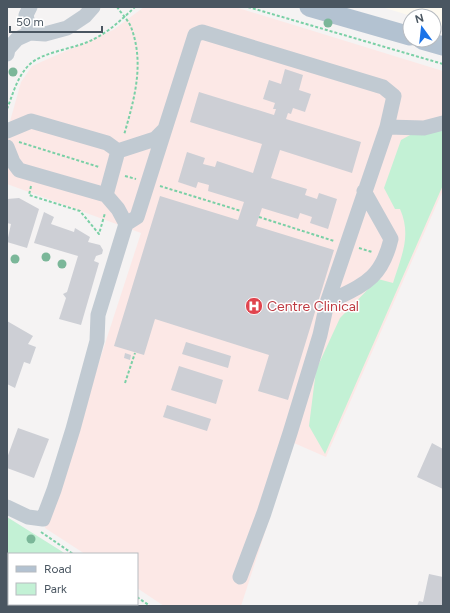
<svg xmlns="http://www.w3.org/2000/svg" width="450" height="613" font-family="Figtree,sans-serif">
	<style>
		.commercial { fill: #fdf9ef }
		.medical { fill: #fce8e6 }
		.green { fill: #c3f1d5 }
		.building { fill: #cdcfd5 }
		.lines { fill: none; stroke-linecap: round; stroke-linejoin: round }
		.path { stroke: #7ad0a6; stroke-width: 2; stroke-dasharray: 3 2; stroke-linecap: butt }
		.minor { stroke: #c1cad2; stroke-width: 15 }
		.major { stroke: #b3c2d1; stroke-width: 19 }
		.tree { fill: #7bb799 }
		.labels { text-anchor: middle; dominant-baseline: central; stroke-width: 3; stroke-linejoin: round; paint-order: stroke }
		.health-label { font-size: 14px; fill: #be3a42; stroke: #fff; text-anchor: start }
	</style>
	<rect width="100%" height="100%" fill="#f5f3f3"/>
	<path class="commercial" d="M382,7H443V26L434,23V16H411Z"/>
	<path class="medical" d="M144,7H235L443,71V190L326,457L294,443L241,606H164L137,588V554H85L45,528L141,233L7,184V132L21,82L32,66L113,30Z"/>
	<path class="green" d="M443,122V185L325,454L309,426L316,370L340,318L378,279L393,283C401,257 412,236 400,209H395L384,188L401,140L421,129Z
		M7,517L66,554H9V604H87L86,606H7Z"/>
	<path class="building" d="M285,69L303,75L299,90L311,94L305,112L293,108L291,114L288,113L286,119L361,142L352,173L280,150L271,178L307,189L305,195L317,199L319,193L337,199L328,229L310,223L312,217L300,213L298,219L262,208L256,226L334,250L288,400L258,391L269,355L155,319L144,355L114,346L160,196L238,220L244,202L208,191L209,185L198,182L196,188L178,182L187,152L205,158L203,164L215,167L217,161L253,173L262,144L190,122L199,92L274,115L276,109H273L275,103L263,99L269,80L281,84Z
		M19,198L39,209L27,248L7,242L11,224L7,223V199Z
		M44,212L54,217L51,224L74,232L75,228L90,237L88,242L100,245L103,250L102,254L96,256L94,261L99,263L81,325L59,319L66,298L63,294L67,292L78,256L34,243Z
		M7,321L33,336L28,344L36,347L30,364L24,362L15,388L7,384Z
		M186,342L231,356L228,368L182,354Z
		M125,353L131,355L130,360L124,358Z
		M179,366L223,380L216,404L171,390Z
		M167,405L211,419L207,431L163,417Z
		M18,428L49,439L34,478L7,468V458Z
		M432,443L443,449V489L417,477Z
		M429,574L443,577V606H417L419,601L423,602Z"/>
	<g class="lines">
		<path class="path" d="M117,7C121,13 128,20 131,27C145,64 134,100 124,135
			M248,7L443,64
			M7,109C13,94 17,77 29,65C43,51 76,49 94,39C110,31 122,19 135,7
			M19,142L99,167
			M125,176L136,179
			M31,186L29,195L80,211L99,234L105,213
			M160,186L241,211
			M259,217L334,241
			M359,248L372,252
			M125,383L135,353
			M41,532L73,554
			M137,597L150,606"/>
		<path class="minor" d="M30,33L26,15L30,7
			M7,54L8,49L17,39L30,33L45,34L67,28L85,16L93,7
			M387,127L424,128L443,123
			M7,131L31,121L107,143L118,151
			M7,147L13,162L19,170L106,195L118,209L126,224L98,315L97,341L73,429L54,490L43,519L28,517L7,507
			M118,151L155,139L165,129L195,35L202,32L383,87L394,96L387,127L327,303L320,335L290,433L264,513L240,577
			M106,195L118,151
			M126,224L137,217L165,129
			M327,303C362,285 381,281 391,239L364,191"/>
		<path class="major" d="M309,7L410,36
			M422,40L443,46"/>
	</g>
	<g class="tree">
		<circle cx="328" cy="23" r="4.5"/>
		<circle cx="13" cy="72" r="4.5"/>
		<circle cx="46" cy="257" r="4.5"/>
		<circle cx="15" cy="259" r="4.5"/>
		<circle cx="62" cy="264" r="4.5"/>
		<circle cx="31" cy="539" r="4.5"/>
	</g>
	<defs>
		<symbol id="hospital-disc" viewBox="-11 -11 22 22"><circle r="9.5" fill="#e0444e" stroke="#fff"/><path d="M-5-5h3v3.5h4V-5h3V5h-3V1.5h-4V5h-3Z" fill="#fff"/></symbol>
	</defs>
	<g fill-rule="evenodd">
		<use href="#hospital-disc" x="244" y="296" width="20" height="20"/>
	</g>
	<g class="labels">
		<g class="health-label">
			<text x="267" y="306">Centre Clinical</text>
		</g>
	</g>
	<rect width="450" height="613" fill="none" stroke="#4a5661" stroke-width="16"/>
	<rect x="8" y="553" width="130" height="52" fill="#ffffff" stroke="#b7bbc0"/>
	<rect x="16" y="566" width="20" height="6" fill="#b3c2d1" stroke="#b7bbc0"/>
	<text x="44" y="573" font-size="12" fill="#4a5661">Road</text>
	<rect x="16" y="583" width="20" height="12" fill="#c3f1d5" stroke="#b7bbc0"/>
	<text x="44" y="593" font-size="12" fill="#4a5661">Park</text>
	<g transform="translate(422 28) rotate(345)"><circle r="19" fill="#ffffff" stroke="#b7bbc0"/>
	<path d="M0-3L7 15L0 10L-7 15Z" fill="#1a73e8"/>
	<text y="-6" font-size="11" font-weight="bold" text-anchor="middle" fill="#4a5661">N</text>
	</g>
	<path d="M10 26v6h92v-6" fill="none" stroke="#4a5661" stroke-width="2"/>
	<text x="16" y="26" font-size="12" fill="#4a5661" stroke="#ffffff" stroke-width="3" paint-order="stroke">50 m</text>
</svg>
